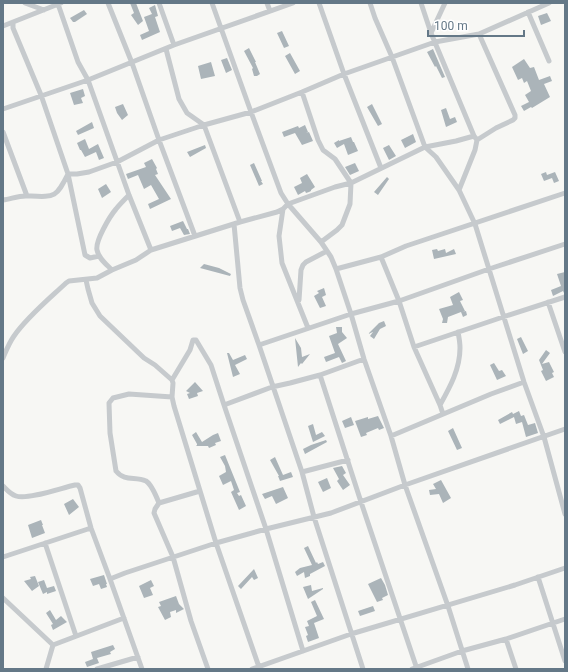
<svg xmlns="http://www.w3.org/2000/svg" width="568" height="672" font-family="Roboto,sans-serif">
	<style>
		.building { fill: #abb4b9 }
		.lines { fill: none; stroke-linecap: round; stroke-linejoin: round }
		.street { stroke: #c6cacd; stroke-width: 5 }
	</style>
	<rect width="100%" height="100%" fill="#f7f7f4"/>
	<path class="building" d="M130,3H136L143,21L138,25L131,15L134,13Z
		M155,5L158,16L155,17L160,32L142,40L140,35L149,31L144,17L152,14L149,8Z
		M84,10L87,14L75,22H73L70,18Z
		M547,13L551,21L541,25L538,16Z
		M282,31L289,46L284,48L277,33Z
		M249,48L256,62H255L260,74L257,76H254L252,69L253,68L244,51Z
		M433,49L445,77L442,78L436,66L435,67L427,52Z
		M290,53L300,71L295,74L285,56Z
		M227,58L232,70L226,73L221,60Z
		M524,59L530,68L534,67L539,80L550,76L552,81L544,84L550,97L532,108L531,107L524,111L521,106L529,102L525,95L531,91L527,81L524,83L522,78L518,80L512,67Z
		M211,62L215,76L201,79L198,66Z
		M83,89L85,96L81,98L83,103L74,105L70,93Z
		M123,104L128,115L122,120L117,113L115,107Z
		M372,104L382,124L378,126L367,107Z
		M446,108L450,119L455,117L457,122L446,127L441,110Z
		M92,122L94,128L78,135L76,131Z
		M305,125L308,132L306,133L309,132L313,141L302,145L295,133L284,137L282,132L298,126L299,128Z
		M413,134L416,142L405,148L401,140Z
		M351,137L353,142H354L358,151L348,155L344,144L337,148L334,143L339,140V141Z
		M85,139L89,149L98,144L104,158L99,160L96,152L85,157L81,150H80L77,143Z
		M205,145L206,148L190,157L187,152Z
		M389,145L396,156L389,160L383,148Z
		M152,159L157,168L156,169L158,174L155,175L171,199L150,209L148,204L159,199L151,185L144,189L138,175L128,179L126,174L146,167L144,163Z
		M254,163L262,181H261L263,184L259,186L250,165Z
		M355,163L359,171L350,175L345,167Z
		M546,172L547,175L555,172L559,181L554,183L552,178L544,181L541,174Z
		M307,174L315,187L311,190V191L309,192L306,193L305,191L298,195L294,187L302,183L300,178Z
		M387,177L389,179L378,195L374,192Z
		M106,184L111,192L102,198L98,189Z
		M183,221L187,229H188L190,234L184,235L180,228L172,231L170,226Z
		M437,249L438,251L445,249L446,253L454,249L456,254L434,259L432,250Z
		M204,264L219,268L231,274L230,276L200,268Z
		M565,272V293H564L563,291L553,296L551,290L561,286L557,274Z
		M324,288L326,295L322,297L326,306L320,308L314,296L319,293L317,291Z
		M459,292L463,300L460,301L465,311L462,312L466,311L467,315L463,317L461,312L448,317L447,323H442L443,319L439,309L453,305L450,297Z
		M384,321L386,326L380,329L374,339L370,336L373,332L368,334L379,323Z
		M336,327H342V332L347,338L338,344L346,361L342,363L339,357L326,362L324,357L335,353L329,336L337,333Z
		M521,337L528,351L523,354L517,339Z
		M295,338L301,348L302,357L310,354L302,364L301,363L298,367Z
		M546,350L550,353L542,364L549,362L554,372L552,373L554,377L546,381L541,371L543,370L539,360Z
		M227,353H229L233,360L245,355L247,359L235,365L240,374L233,377Z
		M494,363L499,371L502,370L506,376L497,380L490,365Z
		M195,382L203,391L197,393L198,396L189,399L187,394L190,393L186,391Z
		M519,411L521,416L524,415L528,425L535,423L538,433L526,437L522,422L516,424L514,417L500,424L498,420L512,412L513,414Z
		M378,416L384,428L379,430L378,428L366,433L367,435L361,437L355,421L368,417V419Z
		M351,417L354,425L345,428L342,421Z
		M313,424L316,435L322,432L325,436L313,442L308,426Z
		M453,428L462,448L457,450L448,431Z
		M196,432L202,442L213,435L218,433L221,441L215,443L216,445L209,448L208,446H196L197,445V444L192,435Z
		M326,440L327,442L305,454L303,449L311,445Z
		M225,455L240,492L237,493L239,496L241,495L246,506L239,510L231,492L234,490L231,481L223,485L219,476L226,472L225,466L220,457Z
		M275,457L283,475L291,472L293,477L280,481L278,476H279L270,460Z
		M342,466L346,473L343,475L350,485L343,490L337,481L339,479L333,468Z
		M327,478L331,488L323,492L318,482Z
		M441,480L451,498L443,503L439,494L430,495L429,490L436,489L433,484Z
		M283,487L288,498L276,504L272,496L265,499L262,494Z
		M73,499L79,507L69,515L64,504Z
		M41,520L43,525H42L45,533L32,538L28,525Z
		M308,546L316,563L317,562L318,564L323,562L325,566L310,574V576L305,578L304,572L297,576L295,572L300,568L312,565L304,548Z
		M254,569L258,578L254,580L252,577L241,589L238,586Z
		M104,575L107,584H106L107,587L101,589L99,584L93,586L90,579Z
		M35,576L39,586L32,591L24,581L31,579L30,577Z
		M381,578L385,585L388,595L382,598L383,600L377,602L368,584Z
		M44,580L47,588L54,586L56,591L47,594V592L43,594L38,582Z
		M151,580L154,586L150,588L153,595L144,598L139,586Z
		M311,585L312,591L323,588V589L308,599L303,587Z
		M176,596L179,604L184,609L176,613V610L170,612L171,617L165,620L158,607L161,606L159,602Z
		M315,600L324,619L314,623L319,638L308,642L306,636L308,635L305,627L309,626L307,621L317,616L311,602Z
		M373,606L375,611L360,616L358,611Z
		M50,610L56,620L61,616L67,622L53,630L51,625L53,624L46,613Z
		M113,645L115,649L110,652L111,654L97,658L99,663L87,667L85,662L93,659L91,652Z"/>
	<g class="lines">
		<path class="street" d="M25,3L44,10
			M108,3L132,63L159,140L195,236
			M159,3L174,45
			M212,3L251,112L281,193L288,204L321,242L331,257L336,269L351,314L364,359L391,436L405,485L448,606L468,669
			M267,3L270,11
			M319,3L344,74L381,168
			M370,3L375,18L392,57L425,147L436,157L459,190L475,224L524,382L544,437L565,514
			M421,3L431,33L474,136L477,140L475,150L459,190
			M58,4L78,62L88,80L129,195L151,250L240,222L277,212L283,209L288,204L335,187L351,183L425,147L456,141L474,136
			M528,12L549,61
			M13,22V28L41,95L68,174L85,255L90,258L99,256
			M3,26L61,3
			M431,33L445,3
			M166,49L179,99L187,113L204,125L240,222
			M302,92L318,140L323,150L335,159L351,183L350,204L342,225L337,230L321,242
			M3,109L88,80L174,45L293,3
			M3,132L27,196
			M477,140L496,128L513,120L515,118V115L479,34
			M3,200C11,199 20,195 28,196C55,197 56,198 68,174H77L89,172L117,162L159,140L204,125L251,112L302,92L344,74L435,42L479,34L549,3
			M283,209L279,236L282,263L308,328
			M234,224L240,288L243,300L259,345L302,472L314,517L363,669
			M381,257L399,301L414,347L440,405L443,414
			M336,269L381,257L406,246L565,193
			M112,270C106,264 99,259 97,250C95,241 110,216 116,209C120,204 125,199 129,195
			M86,280L88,289L92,303L100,316L144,358L155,365L172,380L173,383L172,397L174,406L216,543L259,667
			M299,300L301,270L303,265L306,262L327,251
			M548,302L565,352
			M259,345L351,314L399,301L489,269L565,244
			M414,347L503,317L565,297
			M3,358C6,351 9,343 14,336C27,317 49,299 66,283L69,281L97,278L112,270L136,260L151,250
			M320,375L361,502L417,669
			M172,380L190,350L193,340H196L211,365L224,405
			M440,405C450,387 460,369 460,348C460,343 459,337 458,332
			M391,436L491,394L524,382
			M302,472L348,460
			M3,486C7,490 10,494 16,496C28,500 61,488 75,485H78L80,488L91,528L110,579
			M200,491L159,503L155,509L154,513L173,557L191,621L208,669
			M159,503C157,498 151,484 146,481C135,476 125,482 116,471L110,433L109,403L113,398L129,394L172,397
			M45,543L76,636
			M3,557L91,528
			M538,577L565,661
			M3,598L53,645L46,669
			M506,639L516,669
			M53,645L124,618
			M303,651L266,529L224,405L272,387L290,383L320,375L364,359
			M97,669L138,657
			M142,669L110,579L125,573L216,543L266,529L331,513L405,485L565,429
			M252,669L351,634L515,585L565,568
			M412,669L462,651L506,639L565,619"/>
	</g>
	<rect width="568" height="672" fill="none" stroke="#647887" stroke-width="8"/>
	<path d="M428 30v6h96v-6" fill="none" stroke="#647887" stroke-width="2"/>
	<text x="434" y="30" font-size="12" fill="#647887" stroke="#ffffff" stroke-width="3" paint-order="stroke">100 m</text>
</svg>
